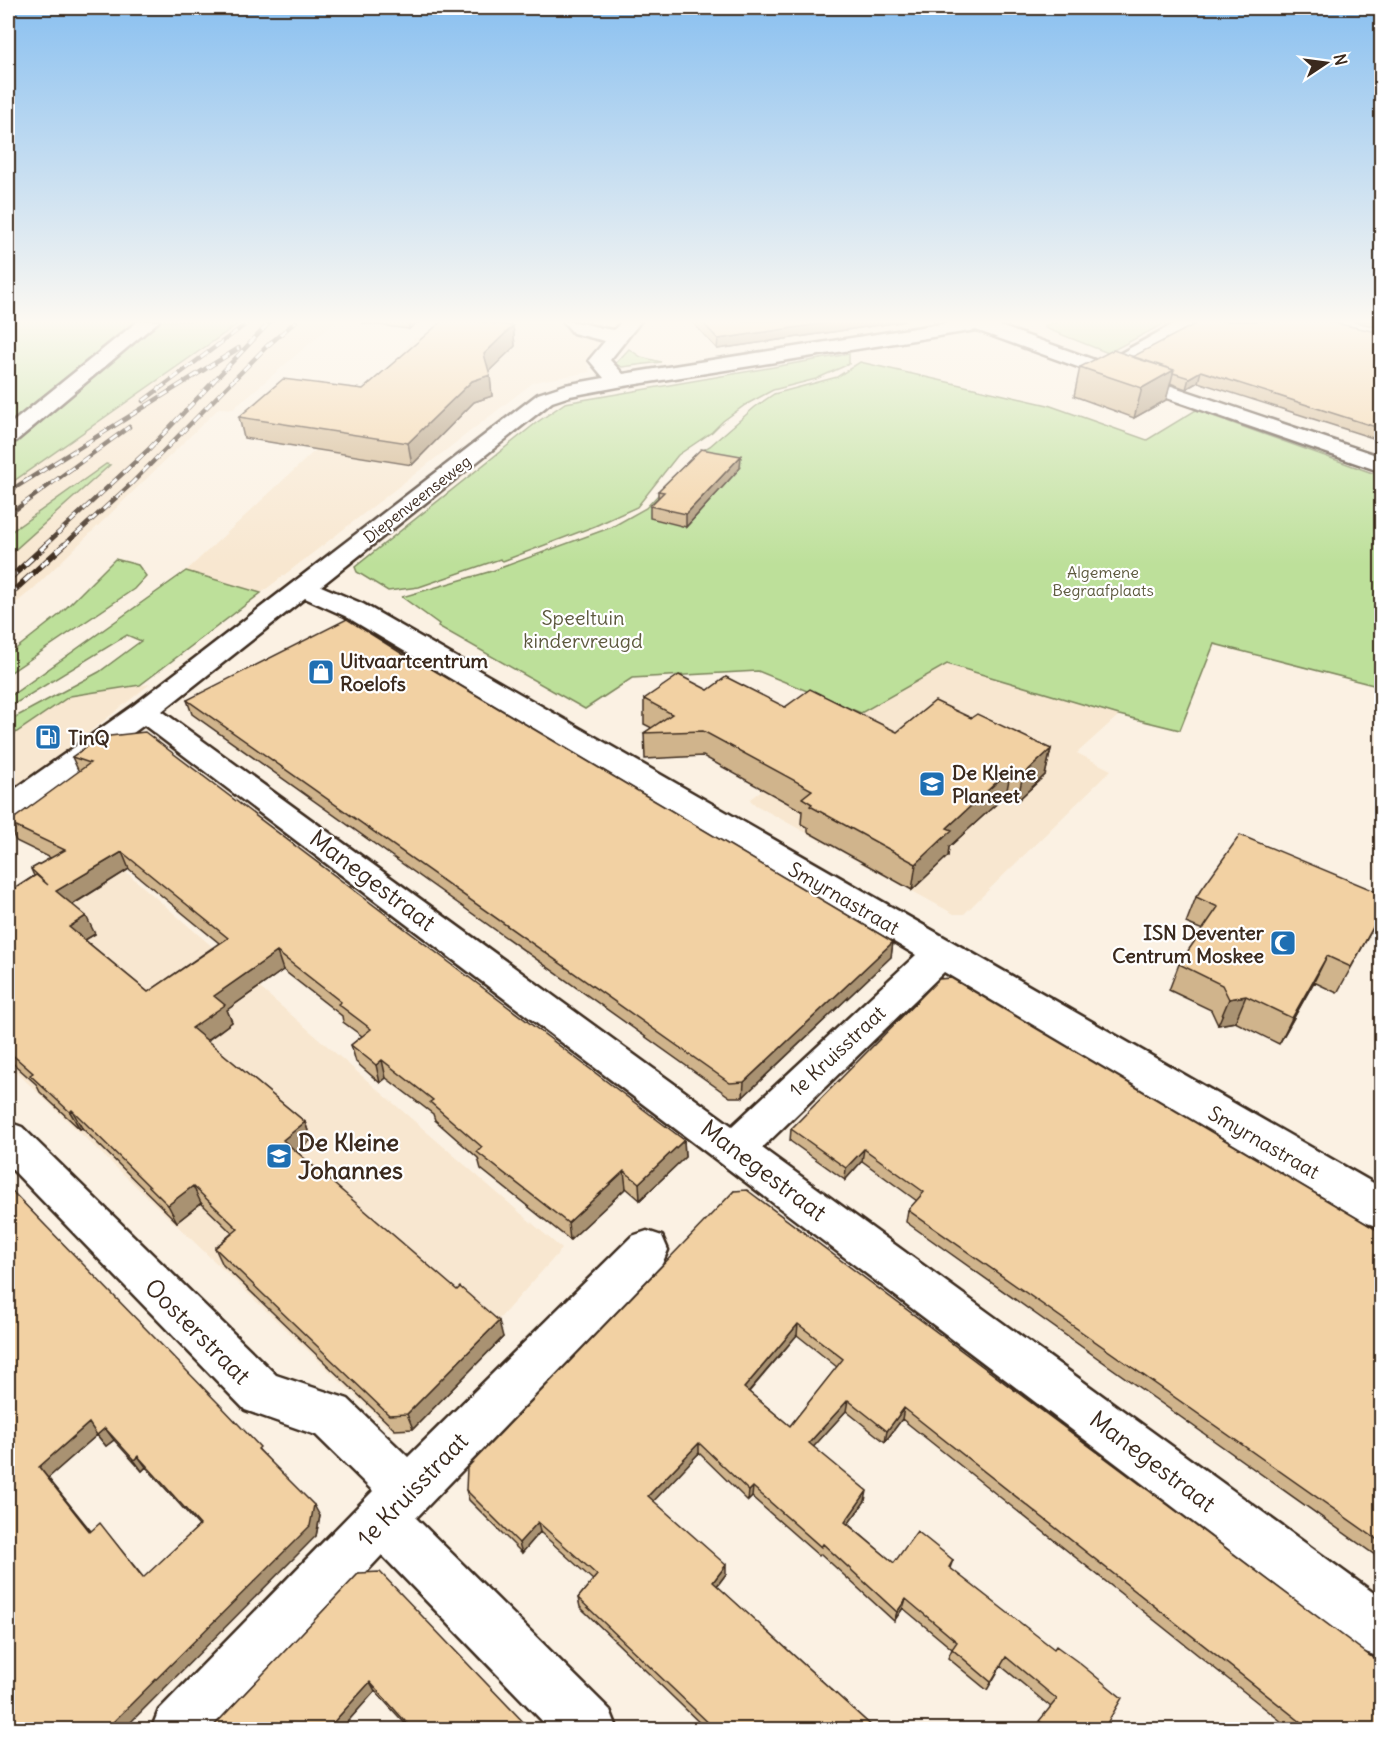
<svg xmlns="http://www.w3.org/2000/svg" width="1389" height="1737" font-family="Delius,sans-serif">
	<style>
		.built { fill: #f8e7d0 }
		.green { fill: #bde09a; stroke: #7c855c; stroke-width: 1.5 }
		.lines { fill: none; stroke-linecap: round; stroke-linejoin: round }
		.minor-casing { stroke: #3b2a1e; stroke-width: 5 }
		.minor { fill: #fff; fill-rule: evenodd }
		.rail-far1-casing { stroke: #3b2a1e; stroke-width: 4.5 }
		.rail-casing { stroke: #3b2a1e; stroke-width: 6 }
		.rail-far1 { stroke: #fff; stroke-width: 3; stroke-dasharray: 9; stroke-linecap: butt }
		.rail { stroke: #fff; stroke-width: 4; stroke-dasharray: 11; stroke-linecap: butt }
		.wall { fill: #d0b48c; stroke: #3b2a1e; stroke-width: 1.5; fill-rule: evenodd }
		.shaded-wall { fill: #a99272; stroke: #3b2a1e; stroke-width: 1.5 }
		.building { fill: #f2d1a3; stroke: #3b2a1e; stroke-width: 1.5; fill-rule: evenodd }
		.labels { text-anchor: middle; dominant-baseline: central; stroke-width: 4.5; stroke-linejoin: round; paint-order: stroke }
		.far-street-label { font-size: 16px; fill: #3b2a1e; stroke: #fff }
		.far-park-label { font-size: 16px; fill: #5c583d; stroke: #fff }
		.park-label { font-size: 20px; fill: #5c583d; stroke: #fff }
		.poi-label { font-size: 20px; font-weight: bold; fill: #3b2a1e; stroke: #fff; text-anchor: start }
		.street-label { font-size: 20px; fill: #3b2a1e; stroke: #fff }
		.near-street-label { font-size: 24px; fill: #3b2a1e; stroke: #fff }
		.near-poi-label { font-size: 24px; font-weight: bold; fill: #3b2a1e; stroke: #fff; text-anchor: start }
	</style>
	<rect width="100%" height="100%" fill="#fbf1e3"/>
	<filter id="ink" filterUnits="userSpaceOnUse"><feTurbulence type="fractalNoise" baseFrequency=".0167" numOctaves="2"/><feDisplacementMap in="SourceGraphic" scale="12" xChannelSelector="R" yChannelSelector="G"/><feConvolveMatrix kernelMatrix="1 2 1 2 8 2 1 2 1" color-interpolation-filters="sRGB"/></filter>
	<g filter="url(#ink)">
		<path class="built" d="M203,321H336L233,409L219,408L32,590L8,609V465Z
			M511,321L546,323L569,328L577,334L599,337L601,341L586,359L590,372L534,382L261,593L186,571L353,415L414,338Z
			M947,664L1119,715L1077,753L1111,770L964,914H954L752,803L750,799L861,713Z
			M150,684L8,797V738L70,696Z
			M126,872L562,1249L491,1328L502,1338L414,1430L393,1432L8,1064V944Z"/>
		<path class="green" d="M8,321H242L8,485Z
			M1064,321H1169L1108,353L1045,328V325Z
			M629,349L641,357L661,362L622,367L617,365L616,363Z
			M849,354V364L816,379L773,390L745,405L723,421L712,432L678,455L637,507L595,526L503,561L500,559L419,587L388,591L357,572L355,567L536,423L565,403Z
			M860,362L1048,405L1147,440L1196,410L1381,476V687L1214,644L1180,730L1119,715L947,664L861,713L758,671L632,678L585,709L438,626L439,624L402,597L492,571L612,527L646,508L695,455L710,446L755,407L774,394L837,377Z
			M106,464L110,465L8,556V534Z
			M115,559L138,565L146,576L134,589L8,674V655L59,615Z
			M186,571L261,593L140,685L70,696L8,738V721L99,672L141,641L127,635L8,708V698Z"/>
		<g class="lines">
			<defs>
				<path id="minor" d="M138,321H159L16,441L8,442V426Z
					M563,321C581,321 596,328 614,330L622,321H641L610,360L623,374L959,321H1006L1000,326L1103,363L1179,321H1203L1201,325L1121,369L1382,457V472L1097,374L976,330L618,387L570,396L552,402L321,586L363,604L1382,1188V1228L1367,1223L944,972L762,1148L1382,1599V1658L1363,1651L144,725L19,816L8,819V794L134,705L538,394L565,385L604,378L589,360L605,341L573,333ZM305,598L345,616L916,955L732,1126L162,711Z
					M8,1122L22,1127L276,1375L348,1399L408,1457L632,1236L647,1231L662,1236L668,1250L662,1264L416,1518L610,1710L618,1730H551L382,1555L218,1730H151L159,1710L373,1491L316,1435L245,1410L8,1165Z"/>
			</defs>
			<use href="#minor" class="minor-casing"/>
			<use href="#minor" class="minor"/>
			<defs>
				<path id="rail-far1" d="M266,347L296,321
					M143,401L250,321
					M8,492L239,348
					M8,515L129,427
					M44,546L148,450L271,321
					M63,546L131,484L271,342"/>
				<path id="rail" d="M8,580L46,545
					M8,596L64,545"/>
			</defs>
			<use href="#rail-far1" class="rail-far1-casing"/>
			<use href="#rail" class="rail-casing"/>
			<use href="#rail-far1" class="rail-far1"/>
			<use href="#rail" class="rail"/>
		</g>
		<path class="wall" d="M363,321H419L409,329L363,323Z
			M693,321H906L717,349L693,323Z
			M1352,321H1382V328Z
			M513,326L515,346L489,371L492,396L474,402L412,465L244,438L239,417L363,389Z
			M1382,333V441L1198,382L1186,389L1170,383L1166,400L1134,418L1074,396L1080,367L1132,357Z
			M740,468L686,527L650,518V506L658,498V491Z
			M423,667L893,942L891,957L743,1097H730L192,714L187,700Z
			M708,690L897,732L971,718L1051,749L1045,775L1017,801L1006,795L949,847L948,856L912,890L808,832V828L801,824L802,811L703,756L645,759L644,733L652,728L644,724V699Z
			M101,737L684,1140L685,1157L640,1200L626,1188L570,1240L481,1169L478,1158L435,1120L433,1114L386,1078L380,1083L356,1062L351,1045L362,1036L343,1022L342,1016L283,970L227,1010L232,1022L207,1041L305,1122L311,1140L296,1151L503,1337L413,1429L395,1430L223,1265L215,1248L232,1233L201,1203L177,1222L82,1128L80,1129L40,1092L36,1084L8,1059V893L34,876L31,869L51,858L16,841L8,823L79,772L72,757ZM129,869L219,943L148,992L85,940L95,934L72,905Z
			M1196,897L1382,912L1337,993L1314,982L1279,1044L1235,1022L1218,1025L1211,1010L1169,990L1179,964L1203,930L1186,923Z
			M791,1129L1382,1233V1560L906,1222L908,1210L917,1201L862,1161L845,1180L790,1141Z
			M8,1187L264,1455L320,1516L316,1536L8,1730ZM97,1435L106,1446L114,1440L142,1471L146,1467L199,1526L144,1578L108,1534L91,1531L48,1478Z
			M734,1191L1382,1730H1292L902,1419L885,1442L846,1411L813,1447L865,1501L848,1524L894,1563L953,1560L950,1568L1103,1730H1035L1034,1729L1051,1707L1001,1666L987,1690L948,1658L952,1649L903,1608L894,1621L821,1554L819,1556L752,1497L748,1501L699,1453L653,1501L726,1574L717,1586L876,1730H707L580,1607L578,1598L593,1580L540,1532L522,1553L469,1500L466,1490ZM797,1335L837,1367L790,1426L749,1392Z
			M359,1573L531,1730H411L375,1691L340,1730H210Z"/>
		<path class="shaded-wall" d="M408,321H419L409,329Z
			M839,321H906L717,349L718,339Z
			M513,326L515,346L486,374L484,354Z
			M1174,370L1166,400L1134,418L1142,388Z
			M1201,371L1198,382L1186,389L1189,378Z
			M490,375L492,396L474,402L412,465L408,443L472,381Z
			M741,456L740,468L686,527V514Z
			M1051,749L1045,775L1017,801L1023,775Z
			M1011,769L1006,795L949,847L948,856L912,890L916,864L947,828Z
			M122,852L129,869L65,909L56,891Z
			M86,916L95,934L78,944L69,927Z
			M893,942L891,957L743,1097L744,1082Z
			M277,952L283,970L227,1010L232,1022L199,1046L192,1028L214,996Z
			M1327,956L1314,982L1279,1044L1292,1018Z
			M1246,996L1235,1022L1218,1025L1229,999Z
			M382,1060L386,1078L380,1083L376,1065Z
			M72,1110L82,1128L80,1129L70,1112Z
			M305,1122L311,1140L289,1157L283,1140Z
			M684,1140L685,1157L640,1200L639,1183Z
			M864,1149L862,1161L845,1180L846,1168Z
			M624,1171L626,1188L570,1240L568,1223Z
			M193,1186L201,1203L177,1222L168,1205Z
			M499,1321L503,1337L413,1429L407,1414Z
			M798,1324L797,1335L743,1398L744,1388Z
			M848,1400L846,1411L807,1454L809,1443Z
			M904,1408L902,1419L885,1442L887,1431Z
			M89,1423L98,1434L48,1478L99,1542L39,1467Z
			M105,1428L114,1440L106,1446L97,1435Z
			M699,1443V1453L649,1506L648,1496Z
			M138,1456L146,1467L142,1471L134,1460Z
			M753,1487L752,1497L748,1501L749,1491Z
			M867,1491L865,1501L843,1531L845,1522Z
			M314,1505L320,1516L316,1536L123,1730H105Z
			M538,1522L540,1532L522,1553L519,1543Z
			M726,1565V1574L713,1591V1582Z
			M906,1599L903,1608L894,1621L897,1612Z
			M370,1682L375,1691L340,1730H334L331,1725Z"/>
		<path class="building" d="M442,321H476L513,326L484,354L490,375L472,381L408,443L239,417L283,379L363,389Z
			M701,321H839L718,339Z
			M1201,321H1326L1382,333V429L1201,371L1189,378L1173,373L1174,370L1132,357Z
			M1113,350L1174,370L1142,388L1080,367Z
			M701,449L741,456L686,514L650,506L664,492L658,491Z
			M347,619L423,667L425,665L893,942L744,1082L730,1083L187,700Z
			M679,675L708,690L726,677L785,707L810,689L897,732L935,701L971,718L977,714L1051,749L1023,775L1011,769L947,828L952,830L916,864L810,806L812,804L802,798L812,790L703,731L644,733L672,714L644,699Z
			M145,732L684,1140L639,1183L624,1171L568,1223L477,1152L482,1147L430,1102L433,1100L382,1060L376,1065L351,1045L371,1029L338,1004L341,1002L277,952L214,996L225,1005L192,1028L305,1122L283,1140L457,1290L460,1287L499,1321L407,1414L389,1415L215,1248L238,1229L193,1186L168,1205L72,1110L70,1112L30,1075L33,1073L8,1051V893L36,875L48,885L31,869L65,850L8,823L90,763L72,757L101,737ZM122,852L228,938L148,992L69,927L86,916L56,891Z
			M1240,835L1382,894V911L1351,967L1327,956L1292,1018L1246,996L1229,999L1222,985L1179,964L1218,907L1196,897Z
			M951,978L1382,1233V1543L908,1210L924,1192L864,1149L846,1168L791,1129L939,979Z
			M8,1187L221,1406L260,1447L258,1449L314,1505L310,1526L105,1730H8ZM89,1423L97,1435L105,1428L134,1460L138,1456L200,1525L143,1578L100,1523L90,1532L39,1467Z
			M747,1190L1382,1665V1730H1311L904,1408L887,1431L848,1400L809,1443L867,1491L845,1522L894,1563L917,1531L953,1560L949,1567L1054,1649L1056,1646L1078,1662L1122,1698L1103,1730H1038L1042,1723L1039,1721L1057,1699L1006,1657L991,1682L952,1649L957,1642L906,1599L897,1612L823,1544L821,1547L753,1487L749,1491L699,1443L648,1496L726,1565L713,1582L876,1730H716L578,1598L597,1575L538,1522L519,1543L466,1490L467,1468L734,1191ZM798,1324L843,1359L790,1426L744,1388Z
			M380,1572L531,1730H413L370,1682L331,1725L335,1730H210L359,1573Z"/>
	</g>
	<linearGradient id="sky" x2="0" y2="1"><stop stop-color="#8ac0f0"/><stop offset="0.57" stop-color="#fdf9f2"/><stop offset="1" stop-color="#fdf9f2" stop-opacity="0"/></linearGradient>
	<rect width="1389" height="565" fill="url(#sky)"/>
	<defs>
		<symbol id="shop-square" viewBox="-11 -11 22 22"><rect x="-9" y="-9" width="18" height="18" rx="4" fill="#1f6fb2" stroke="#fff"/><path d="M-5-2.5h2.3a2.7 3.5 0 0 1 5.4 0H5L5.5 6h-11ZM-1.5-2.5h3a1.5 2.3 0 0 0-3 0Z" fill="#fff"/></symbol>
		<symbol id="fuel-square" viewBox="-11 -11 22 22"><rect x="-9" y="-9" width="18" height="18" rx="4" fill="#1f6fb2" stroke="#fff"/><path d="M-5.5-6h7V0h2V4h1.3V-2.5L3-4.5l.8-.8L6-3V5H2.5V1h-1V6h-7ZM-4.2-4.7v3.2H.2V-4.7Z" fill="#fff"/></symbol>
		<symbol id="school-square" viewBox="-11 -11 22 22"><rect x="-9" y="-9" width="18" height="18" rx="4" fill="#1f6fb2" stroke="#fff"/><path d="M0-5L7-2L0 1L-7-2ZM-4 1L0 2.5L4 1V4Q0 6-4 4Z" fill="#fff"/></symbol>
		<symbol id="mosque-square" viewBox="-11 -11 22 22"><rect x="-9" y="-9" width="18" height="18" rx="4" fill="#1f6fb2" stroke="#fff"/><path d="M3.5-4.9A6 6 0 1 0 3.5 4.9A5 5 0 1 1 3.5-4.9Z" fill="#fff"/></symbol>
	</defs>
	<g fill-rule="evenodd">
		<use href="#shop-square" x="306" y="657" width="30" height="30"/>
		<use href="#fuel-square" x="33" y="722" width="30" height="30"/>
		<use href="#school-square" x="917" y="769" width="30" height="30"/>
		<use href="#mosque-square" x="1268" y="928" width="30" height="30"/>
		<use href="#school-square" x="264" y="1141" width="30" height="30"/>
	</g>
	<g class="labels">
		<g class="far-street-label">
			<text transform="translate(417 499) rotate(-38)">Diepenveenseweg</text>
		</g>
		<g class="far-park-label">
			<text x="1103" y="572">Algemene<tspan x="1103" dy="18">Begraafplaats</tspan></text>
		</g>
		<g class="park-label">
			<text x="583" y="617">Speeltuin<tspan x="583" dy="23">kindervreugd</tspan></text>
		</g>
		<g class="poi-label">
			<text x="340" y="660">Uitvaartcentrum<tspan x="340" dy="23">Roelofs</tspan></text>
			<text x="68" y="737">TinQ</text>
			<text x="952" y="772">De Kleine<tspan x="952" dy="23">Planeet</tspan></text>
			<text x="1264" y="932" text-anchor="end">ISN Deventer<tspan x="1264" dy="23">Centrum Moskee</tspan></text>
		</g>
		<g class="street-label">
			<text transform="translate(844 898) rotate(30)">Smyrnastraat</text>
			<text transform="translate(837 1051) rotate(-43)">1e Kruisstraat</text>
			<text transform="translate(1264 1142) rotate(30)">Smyrnastraat</text>
		</g>
		<g class="near-street-label">
			<text transform="translate(373 880) rotate(37)">Manegestraat</text>
			<text transform="translate(764 1170) rotate(37)">Manegestraat</text>
			<text transform="translate(198 1331) rotate(45)">Oosterstraat</text>
			<text transform="translate(1153 1461) rotate(37)">Manegestraat</text>
			<text transform="translate(412 1489) rotate(-46)">1e Kruisstraat</text>
		</g>
		<g class="near-poi-label">
			<text x="298" y="1142">De Kleine<tspan x="298" dy="28">Johannes</tspan></text>
		</g>
	</g>
	<rect width="1389" height="1737" fill="none" stroke="#fff" stroke-width="30"/>
	<rect x="15" y="15" width="1359" height="1707" fill="none" stroke="#3b2a1e" stroke-width="2" filter="url(#ink)"/>
	<g transform="translate(1326 63) rotate(77)" stroke="#ffffff" stroke-width="4.5" paint-order="stroke">
	<path d="M0-4.5L10 22L0 15L-10 22Z" fill="#3b2a1e"/>
	<text y="-9" font-size="16" font-weight="bold" text-anchor="middle" fill="#3b2a1e">N</text>
	</g>
</svg>
